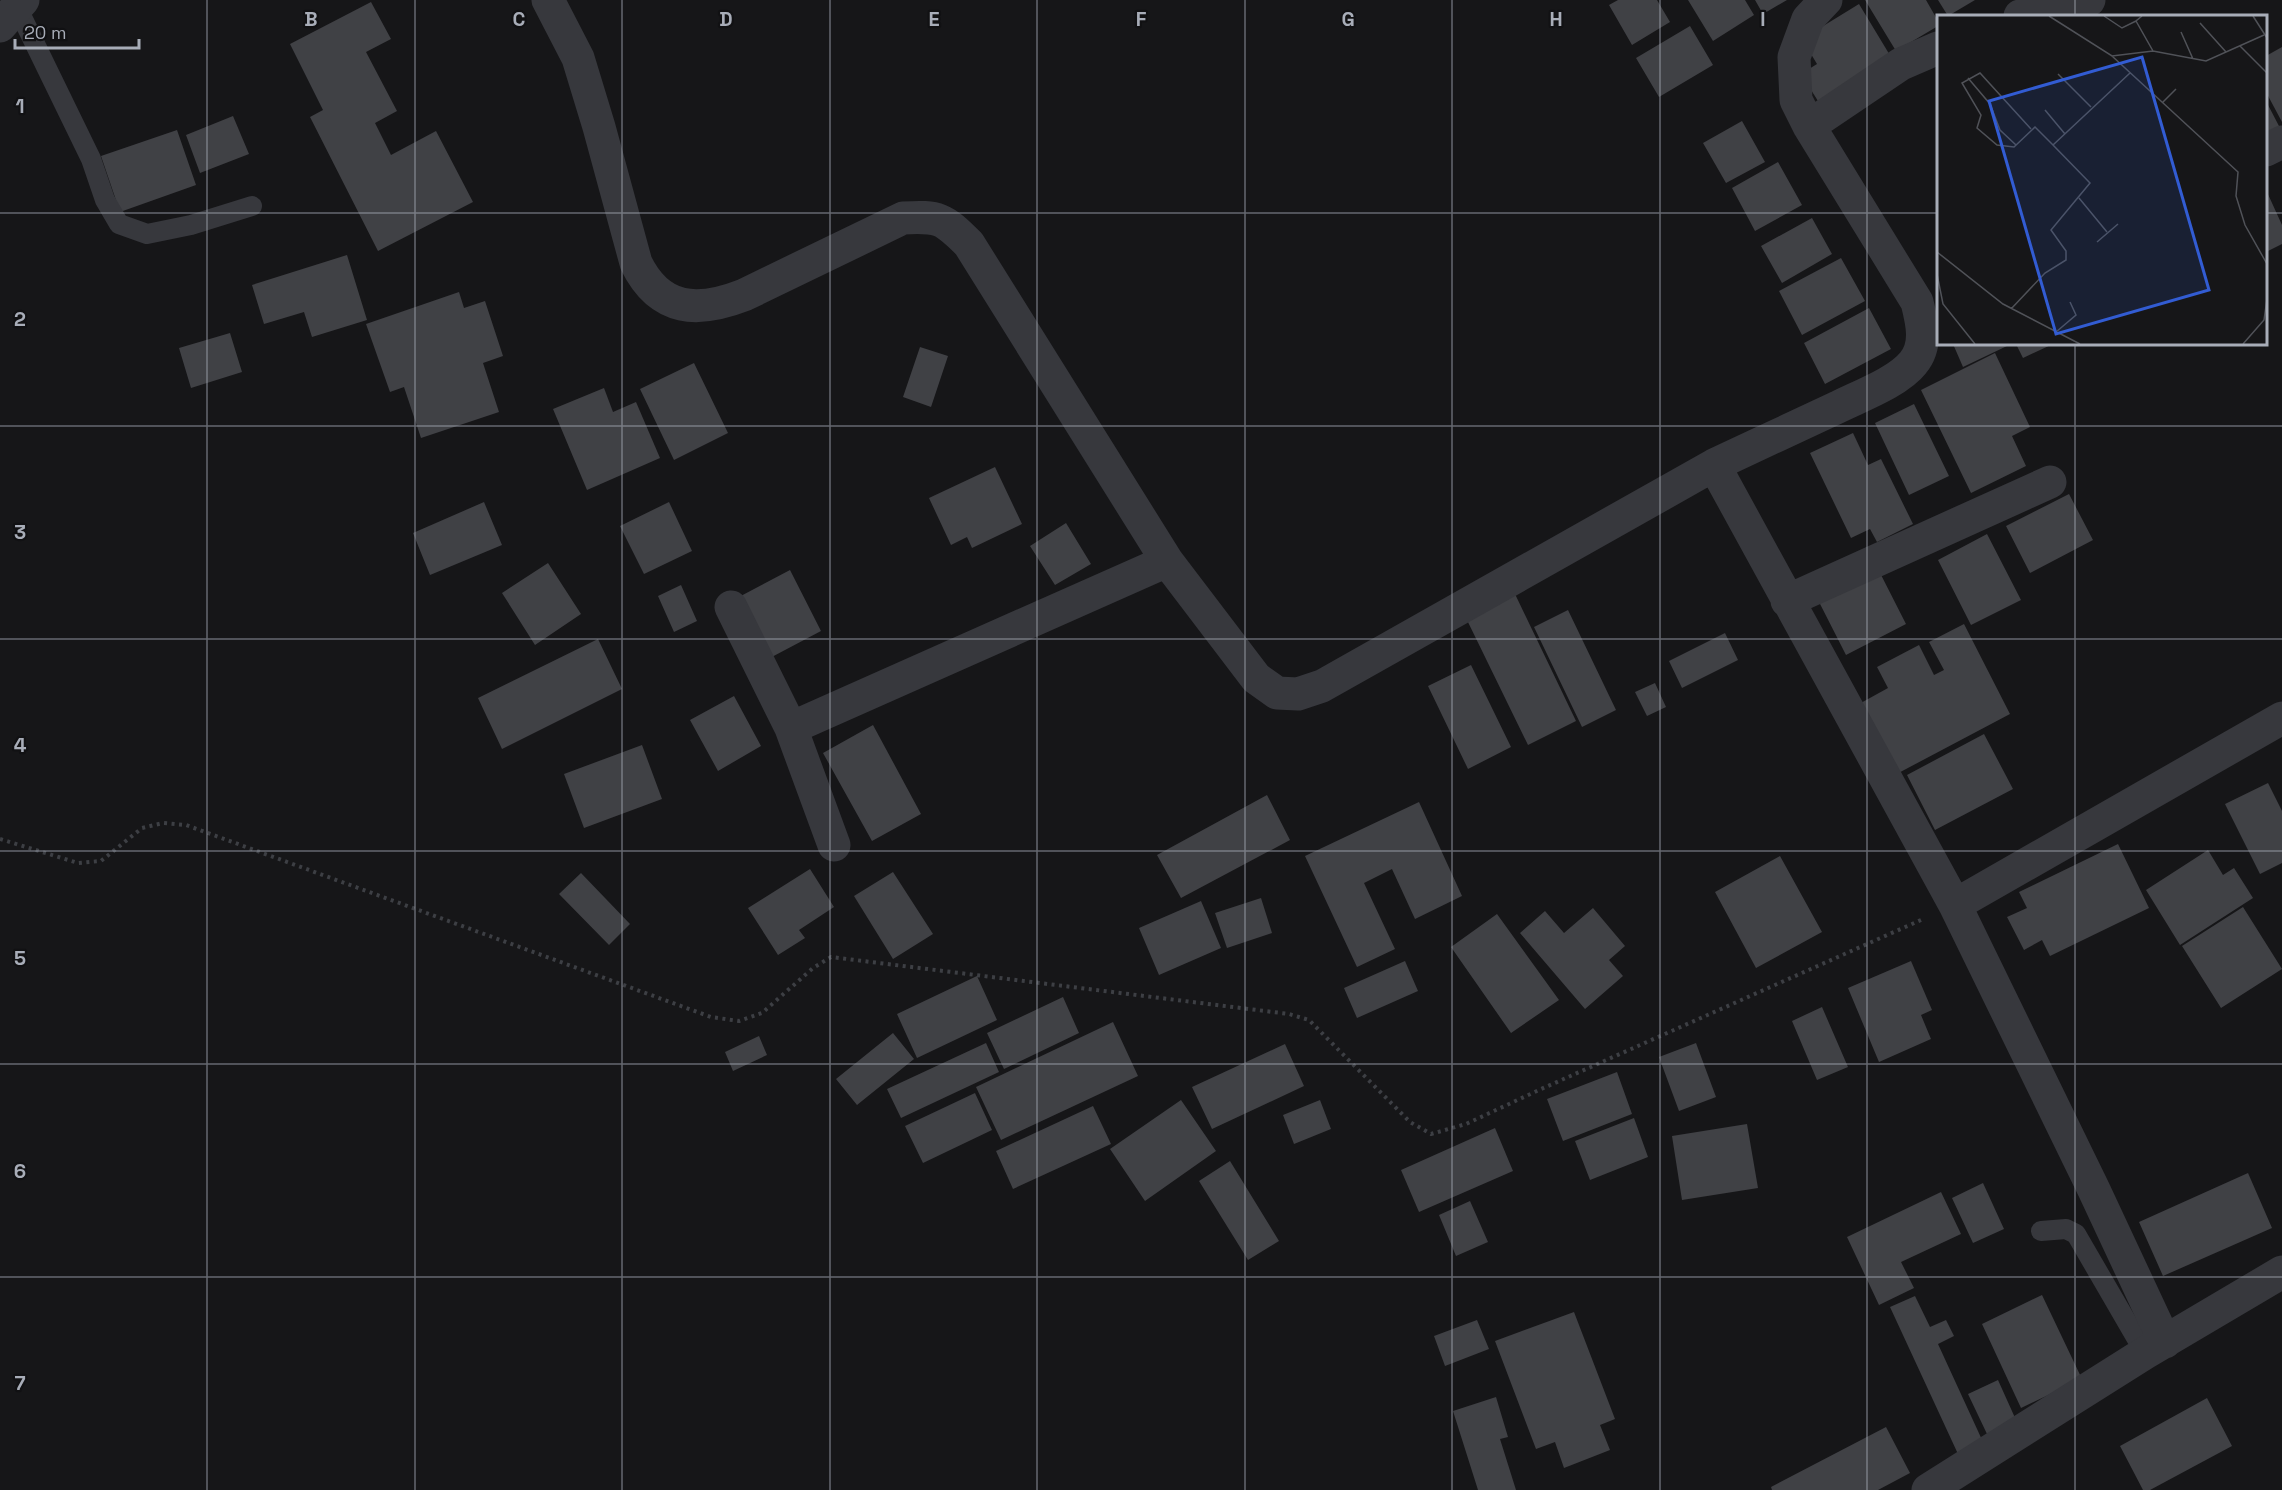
<svg xmlns="http://www.w3.org/2000/svg" width="2282" height="1490" font-family="'Space Grotesk',sans-serif">
	<style>
		.building { fill: #404145 }
		.lines { fill: none; stroke-linecap: round; stroke-linejoin: round }
		.path { stroke: #3d3f44; stroke-width: 4; stroke-dasharray: 3 4.5; stroke-linecap: butt }
		.service { stroke: #37383d; stroke-width: 20 }
		.minor { stroke: #37383d; stroke-width: 33 }
		.tertiary { stroke: #37383d; stroke-width: 33 }
		.grid { fill: none; stroke: #a8adb8; stroke-width: 1.5; stroke-opacity: 0.55 }
		.inset-road { fill: none; stroke: #505258; stroke-width: 1.5 }
		.view { fill: #325cd3; fill-opacity: 0.15; stroke: #325cd3; stroke-width: 3 }
		.inset-edge { fill: none; stroke: #a8adb8; stroke-width: 3 }
		.grid-label { font-size: 20px; text-anchor: middle; font-weight: bold; fill: #a8adb8; stroke: #111113; stroke-width: 4.5; stroke-linejoin: round; paint-order: stroke }
	</style>
	<rect width="100%" height="100%" fill="#161618"/>
	<path class="building" d="M1618,0H1657L1670,22L1632,45L1609,5Z
		M1688,0H1745L1754,15L1713,41Z
		M1755,0H1787L1763,14Z
		M1865,0H1926L1938,21V26L1896,51Z
		M1938,0H1975L1948,16Z
		M371,2L391,39L366,52L397,111L375,123L391,155L436,131L473,202L378,251L310,117L323,110L290,44Z
		M1859,4L1891,57L1818,101L1801,74L1817,64L1802,39Z
		M1690,26L1713,65L1659,97L1636,58Z
		M2282,47V122L2266,92V56Z
		M2266,101L2280,128L2266,136Z
		M233,116L249,154L200,173L186,135Z
		M1742,121L1765,162L1726,183L1703,143Z
		M177,130L196,185L120,212L101,156Z
		M1778,162L1802,205L1755,231L1732,188Z
		M2267,192L2282,225V244L2266,252V193Z
		M1812,218L1832,254L1782,283L1761,246Z
		M347,255L367,320L312,337L304,312L264,324L252,285Z
		M1841,258L1865,301L1802,335L1779,291Z
		M459,292L464,308L485,301L503,356L483,363L499,412L421,438L404,387L390,392L366,324Z
		M1869,308L1891,349L1825,384L1804,343Z
		M230,333L242,372L191,388L179,348Z
		M1953,344H2005L2007,346L1963,367Z
		M2016,344H2053L2023,358Z
		M920,347L948,356L931,407L903,397Z
		M1995,353L2030,427L2012,436L2026,466L1971,493L1921,390Z
		M694,363L728,433L674,460L640,389Z
		M604,388L613,412L636,402L660,458L587,490L553,409Z
		M1914,404L1949,476L1909,495L1875,423Z
		M1853,433L1868,465L1881,459L1913,524L1877,542L1870,529L1851,538L1810,453Z
		M995,467L1022,524L972,548L967,537L951,545L929,498Z
		M2069,494L2093,540L2030,573L2006,526Z
		M484,502L502,545L430,575L413,533Z
		M669,502L692,551L644,574L620,526Z
		M1066,523L1091,564L1055,585L1030,546Z
		M1987,534L2021,600L1971,625L1938,560Z
		M548,563L581,614L535,645L502,593Z
		M1877,567L1906,624L1846,655L1817,598Z
		M790,570L821,631L768,659L737,598Z
		M681,585L697,621L674,632L658,596Z
		M1515,594L1576,721L1528,745L1466,618Z
		M1568,610L1616,710L1582,727L1534,627Z
		M1964,624L2010,714L1889,778L1859,704L1888,688L1877,667L1919,645L1934,675L1944,670L1929,642Z
		M1725,633L1738,660L1682,688L1669,661Z
		M598,639L622,689L502,749L478,698Z
		M1471,665L1511,747L1468,769L1428,686Z
		M1655,683L1666,707L1647,716L1635,692Z
		M734,696L761,746L718,771L690,720Z
		M873,725L921,814L872,841L823,753Z
		M1984,734L2013,789L1935,830L1907,775Z
		M642,745L662,799L584,828L564,774Z
		M2268,783L2282,811V863L2260,874L2225,804Z
		M1267,795L1290,840L1181,898L1157,855Z
		M1419,802L1462,896L1415,919L1392,869L1364,883L1395,949L1357,967L1305,856Z
		M2118,844L2149,908L2050,956L2042,940L2024,950L2007,917L2027,908L2019,892Z
		M2208,850L2223,875L2234,868L2253,898L2180,945L2146,890Z
		M1780,856L1822,932L1756,968L1715,892Z
		M810,869L834,907L799,930L805,938L778,955L748,908Z
		M893,872L933,934L893,959L854,896Z
		M581,873L630,924L609,945L559,894Z
		M1261,898L1272,933L1227,948L1215,913Z
		M1201,901L1221,948L1159,975L1139,928Z
		M2243,907L2282,969L2221,1008L2182,946Z
		M1593,908L1625,946L1609,960L1623,976L1585,1009L1520,933L1545,911L1564,933Z
		M1497,914L1559,1000L1511,1033L1451,947Z
		M1405,961L1418,991L1357,1018L1344,988Z
		M1911,961L1932,1010L1921,1015L1931,1039L1879,1062L1848,988Z
		M977,976L997,1020L917,1058L897,1014Z
		M1063,997L1079,1033L1004,1069L987,1033Z
		M1822,1007L1848,1067L1817,1080L1792,1021Z
		M1113,1022L1138,1076L1001,1140L976,1087Z
		M893,1033L914,1059L857,1105L836,1079Z
		M759,1036L767,1055L733,1071L725,1052Z
		M986,1043L999,1072L901,1118L887,1089Z
		M1696,1043L1716,1097L1679,1111L1659,1057Z
		M1285,1044L1304,1086L1212,1129L1192,1087Z
		M1617,1072L1632,1114L1563,1141L1547,1099Z
		M975,1093L992,1130L923,1163L905,1126Z
		M1181,1100L1216,1151L1145,1201L1110,1149Z
		M1320,1100L1331,1129L1294,1144L1283,1115Z
		M1093,1106L1111,1144L1013,1189L996,1151Z
		M1634,1118L1648,1157L1590,1180L1575,1141Z
		M1747,1124L1758,1188L1682,1200L1672,1136Z
		M1495,1128L1513,1171L1419,1212L1401,1170Z
		M1230,1161L1279,1241L1248,1260L1199,1181Z
		M2248,1173L2272,1228L2163,1276L2139,1222Z
		M1983,1183L2004,1229L1973,1243L1952,1198Z
		M1941,1192L1961,1234L1901,1262L1914,1288L1879,1305L1847,1237Z
		M1470,1201L1488,1242L1456,1256L1439,1215Z
		M2042,1295L2082,1379L2021,1408L1982,1324Z
		M1915,1296L1930,1327L1946,1320L1954,1336L1938,1344L1983,1442L1958,1454L1890,1307Z
		M1574,1312L1615,1419L1600,1425L1610,1450L1564,1468L1555,1442L1536,1449L1495,1341Z
		M1477,1320L1489,1349L1445,1366L1434,1336Z
		M1998,1380L2016,1420L1987,1434L1968,1394Z
		M1496,1397L1508,1437L1500,1439L1516,1490H1478L1453,1411Z
		M2207,1398L2232,1446L2150,1490H2143L2120,1446Z
		M1886,1427L1910,1473L1878,1490H1772L1771,1487Z"/>
	<g class="lines">
		<path class="path" d="M0,839L78,863L101,861L142,828L163,823L186,825L711,1017L739,1021L762,1013L813,968L831,957L1289,1014L1309,1020L1410,1122L1431,1134L1466,1124L1539,1090L1921,920"/>
		<path class="service" d="M17,7L91,159L105,200L119,224L147,234L191,225L252,206
			M2041,1231L2066,1229L2076,1234L2145,1353"/>
		<path class="minor" d="M548,0L578,58L599,127L636,263C660,312 698,313 744,295L903,218C939,216 943,218 969,244L1167,561L1256,678L1277,693L1298,694L1322,686L1714,465L1955,905L2094,1190L2165,1342
			M2020,16L2073,2L2089,0
			M1809,126L1901,64L1938,48
			M2266,150L2282,142
			M1714,465C1755,446 1797,426 1838,407C1860,396 1898,382 1913,363C1928,345 1922,322 1917,302L1809,126L1796,100L1794,57L1808,19L1826,0
			M1787,601L2050,482
			M731,607L791,728L834,845
			M791,728L1167,561
			M1955,905L2282,718
			M1928,1490L2145,1353L2282,1272"/>
		<path class="tertiary" d="M0,26L23,0"/>
	</g>
	<path class="grid" d="M207,0V1490M415,0V1490M622,0V1490M830,0V1490M1037,0V1490M1245,0V1490M1452,0V1490M1660,0V1490M1867,0V1490M2075,0V16M0,213H1938M2266,213H2282M2075,344V1490M0,426H2282M0,639H2282M0,851H2282M0,1064H2282M0,1277H2282"/>
	<g transform="translate(1937 15)">
		<rect width="330" height="330" fill="#161618"/>
		<path class="inset-road" d="M112,1L175,41L216,36L269,46L327,20M167,1L185,13L199,6M205,1L199,6L216,36M316,1L330,23M263,8L289,37M244,17L256,44M303,31L330,58M175,41L301,157L299,181L308,210L330,249M121,59L154,92M31,63L53,89L63,115L79,130M226,87L239,74M108,95L128,119M94,114L43,58L25,68L44,100L40,113L60,130L77,132L98,112L116,130M142,183L170,217M160,227L181,209M0,237L66,289L143,329M0,259L6,289L38,329M74,294L108,258L129,245V236L114,215L153,168L116,130L193,58M119,317L139,300L133,287M306,329L327,305L330,284"/>
		<path class="view" d="M205,42L272,275L119,319L52,86Z"/>
		<rect width="330" height="330" class="inset-edge"/>
	</g>
	<g class="grid-label">
		<text x="311" y="26">B</text>
		<text x="519" y="26">C</text>
		<text x="726" y="26">D</text>
		<text x="934" y="26">E</text>
		<text x="1141" y="26">F</text>
		<text x="1348" y="26">G</text>
		<text x="1556" y="26">H</text>
		<text x="1763" y="26">I</text>
		<text x="20" y="113">1</text>
		<text x="20" y="326">2</text>
		<text x="20" y="539">3</text>
		<text x="20" y="752">4</text>
		<text x="20" y="965">5</text>
		<text x="20" y="1178">6</text>
		<text x="20" y="1390">7</text>
	</g>
	<path d="M15 39v9h124v-9" fill="none" stroke="#a8adb8" stroke-width="3"/>
	<text x="24" y="39" font-size="18" fill="#a8adb8" stroke="#111113" stroke-width="4.5" paint-order="stroke">20 m</text>
</svg>
